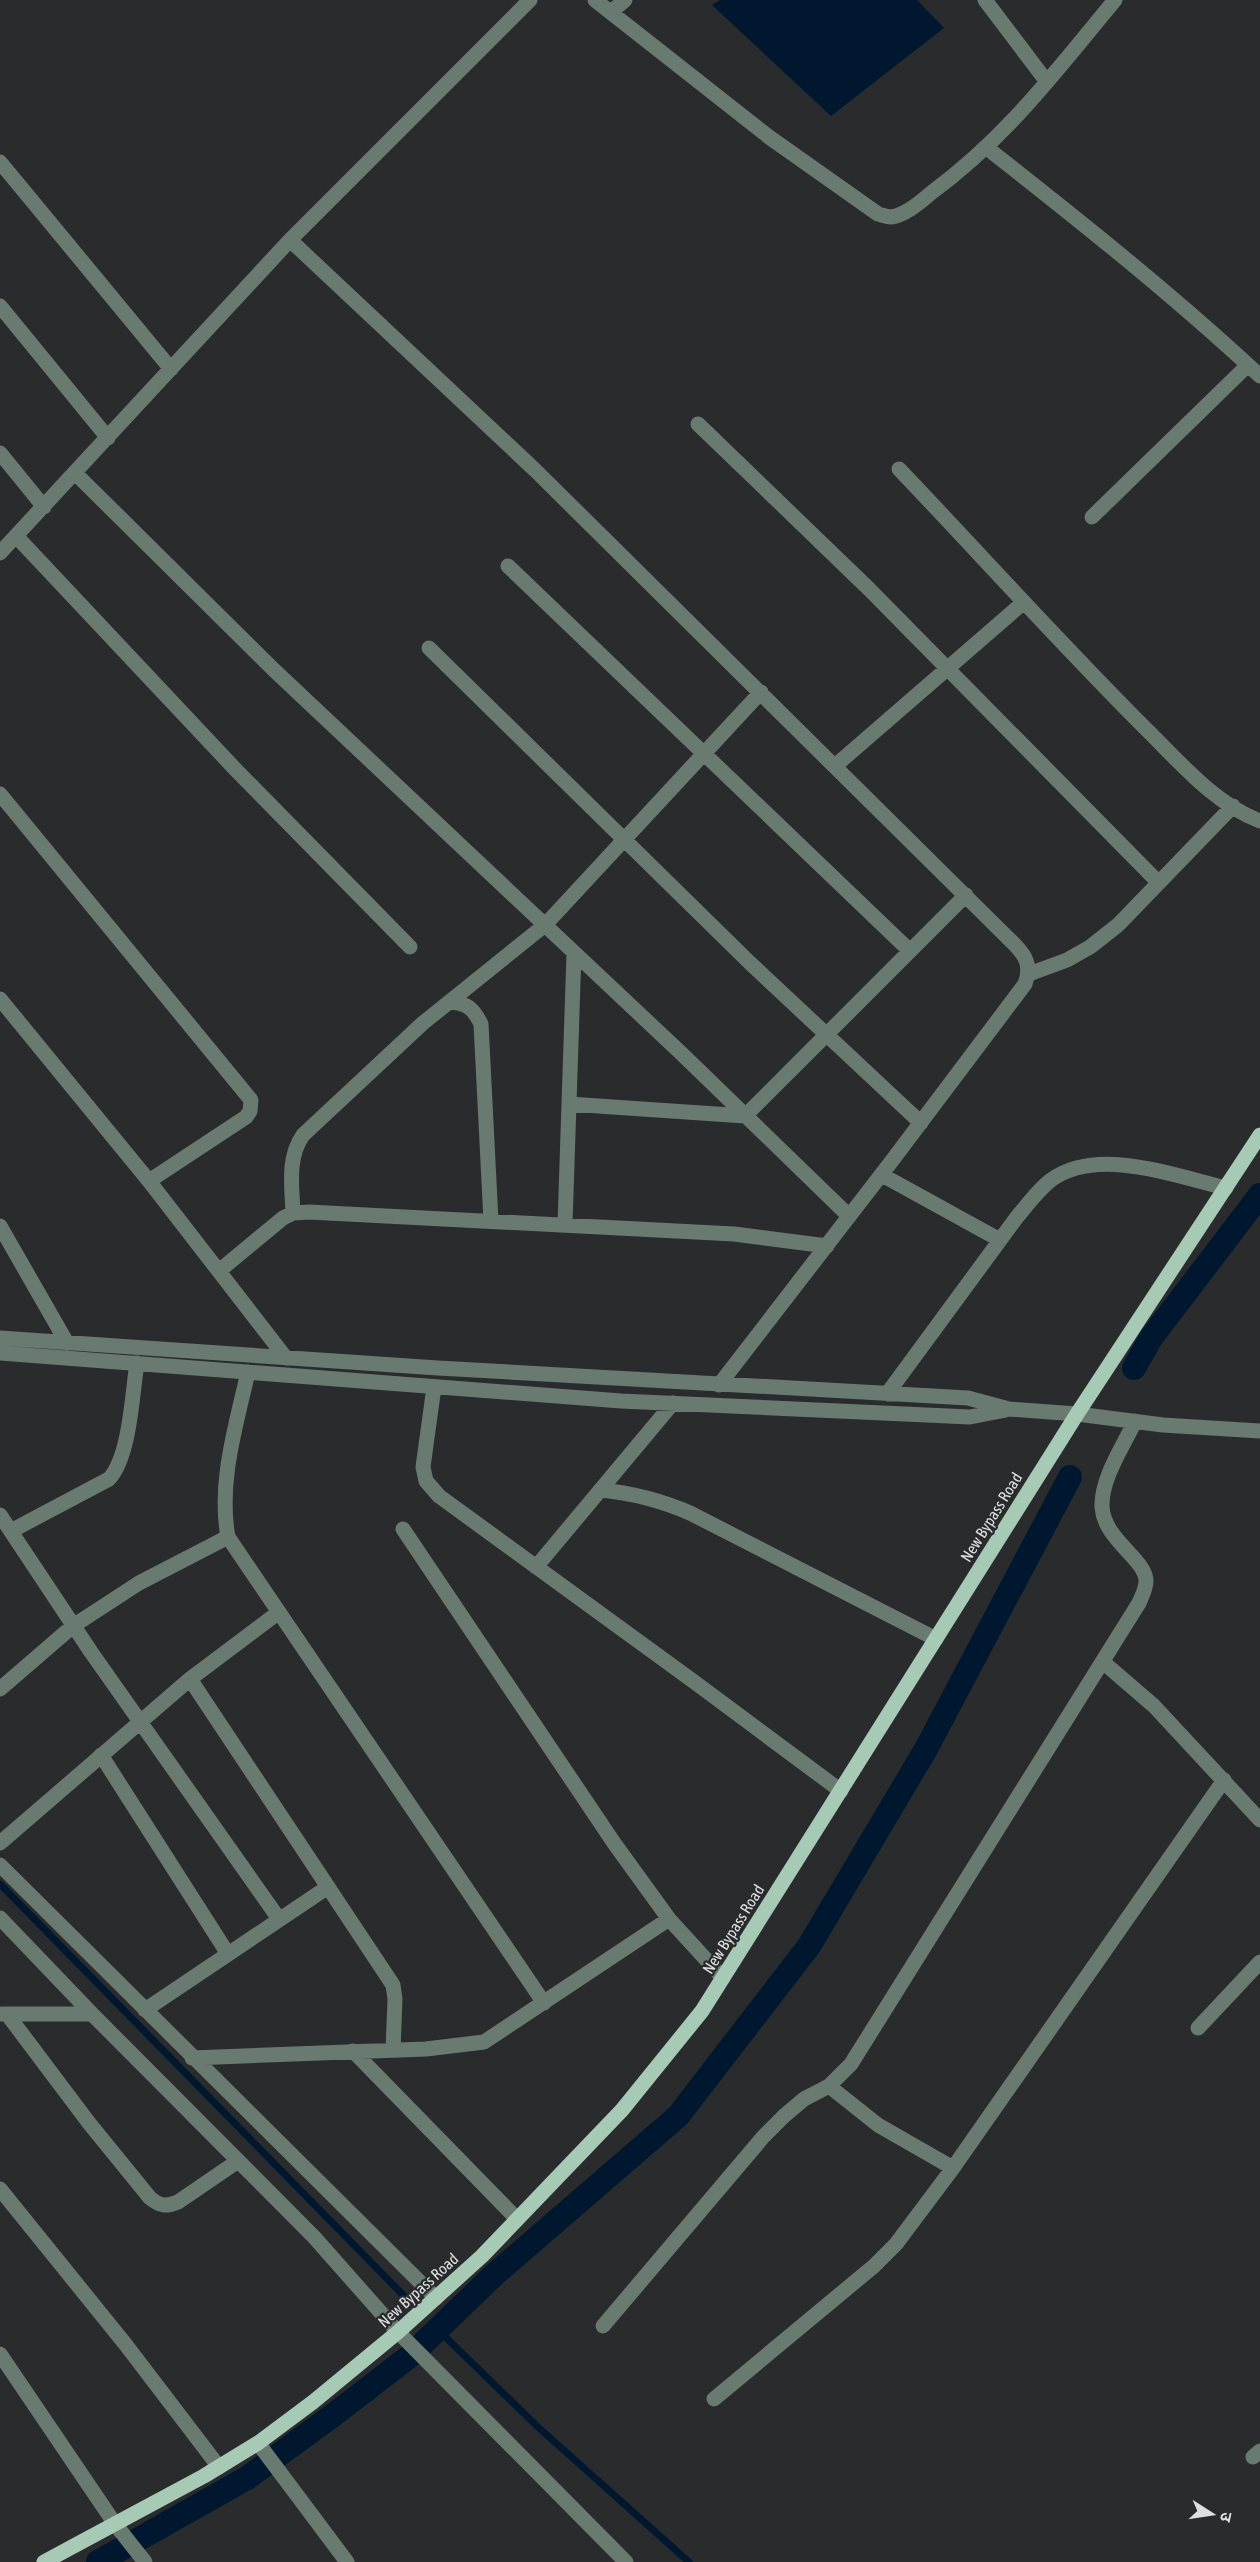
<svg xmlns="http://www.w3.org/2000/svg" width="1260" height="2562" font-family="'Asap Condensed','Noto Sans Devanagari',sans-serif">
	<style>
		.water { fill: #00182f }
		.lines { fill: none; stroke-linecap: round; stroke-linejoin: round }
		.stream { stroke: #00182f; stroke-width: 7 }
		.canal { stroke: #00182f; stroke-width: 24 }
		.minor { stroke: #697a70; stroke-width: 15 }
		.major { stroke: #a6cab5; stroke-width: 15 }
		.labels { text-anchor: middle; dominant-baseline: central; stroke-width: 4.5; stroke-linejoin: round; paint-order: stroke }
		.street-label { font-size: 16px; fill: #dedfe1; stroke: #292b2d }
	</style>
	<rect width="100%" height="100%" fill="#292b2d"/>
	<path class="water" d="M720,0H917L944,28L831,116L712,5Z"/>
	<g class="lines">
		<path class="stream" d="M0,1884L404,2296
			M433,2325L539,2428L689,2562"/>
		<path class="canal" d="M1134,1368L1151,1338L1260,1195
			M98,2562L247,2478L332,2416L410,2356L495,2274L678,2116L809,1946L926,1749L1070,1477"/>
		<path class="minor" d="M595,0L769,137L878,214C882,215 887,217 891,217C906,215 920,202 931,193C1007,137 1055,72 1115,0
			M985,0L1047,82
			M611,12L625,0
			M987,148C1080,221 1173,295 1260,376
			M0,162L171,369
			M290,240L535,470L1008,938C1023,952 1033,963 1025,984L891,1162L719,1385
			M0,306L108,438
			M698,424L869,589L1159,883
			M0,453L44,507
			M899,469C981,555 1060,643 1144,727C1178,760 1214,804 1260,821
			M76,474L274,670L682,1054L849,1216
			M1092,517L1248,365
			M16,536L236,770L410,947
			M0,553L290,240L530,0
			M508,566L910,951
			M429,648L750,963L921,1123
			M835,766L1024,602
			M0,794L251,1100L250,1111L246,1117L149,1181
			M1029,974L1067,960L1090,947L1118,925L1233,806
			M0,999L149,1181L286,1358
			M449,1002C467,1003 473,1008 481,1024L491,1221
			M569,1104L745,1116L966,895
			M882,1175L1000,1240
			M293,1213C292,1186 287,1158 303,1135L423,1023L545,925L761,692
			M565,1224L574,953
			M0,1226L67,1343
			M219,1271L283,1218L293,1213L309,1212L734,1234L827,1246
			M0,1338L438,1368L968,1398L1009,1409L1077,1414L1163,1425L1260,1431
			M0,1353L621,1401L970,1417L1006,1410
			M248,1372C236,1426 218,1482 228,1537L544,2003
			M434,1387L423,1467L426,1481L439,1496L693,1681L841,1791
			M887,1394L1017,1217C1028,1204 1038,1190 1051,1180C1098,1146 1175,1176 1226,1188
			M600,1490C633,1493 660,1500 690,1513L936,1639
			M0,1515L91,1652L279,1919
			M403,1529L614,1843L669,1919L723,1978
			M11,1531L109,1479C130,1456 132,1395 137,1363
			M536,1567L673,1403
			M1103,1662L1154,1706L1260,1820
			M190,1679L393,1985L395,1999L393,2050
			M0,1689L73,1626L139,1583L228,1537
			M101,1755L228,1954
			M0,1843L190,1679L279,1612
			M0,1865L436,2298
			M0,1918L92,2014L314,2237L398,2332L626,2562
			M145,2010L328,1887
			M2,2014H92
			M7,2014L89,2123L150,2198C160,2206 166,2207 178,2202L238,2161
			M1198,2028L1260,1962
			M353,2051L517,2219
			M192,2058L426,2049L484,2042L669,1919
			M829,2086L878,2125L953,2168
			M0,2189L126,2345L219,2467
			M603,2326L763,2137L784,2116L804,2099L829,2086L851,2064L1139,1603C1142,1596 1146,1589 1146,1581C1146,1559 1104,1540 1102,1507C1101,1478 1123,1447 1135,1421
			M0,2354L115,2524L145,2562
			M714,2399L874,2266L896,2244L953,2168L1224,1780
			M258,2443L347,2562
			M1253,2457L1260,2451"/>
		<path class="major" d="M44,2562L204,2476L258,2443L313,2402L398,2332L482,2256L622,2110L702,2011L1077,1414L1260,1135"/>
	</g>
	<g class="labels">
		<g class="street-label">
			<text transform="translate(991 1517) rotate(-58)">New Bypass Road</text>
			<text transform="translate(733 1929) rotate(-58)">New Bypass Road</text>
			<text transform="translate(418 2290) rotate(-42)">New Bypass Road</text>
		</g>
	</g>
	<g transform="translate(1212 2514) rotate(102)" stroke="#292b2d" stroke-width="4.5" paint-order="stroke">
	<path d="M0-4.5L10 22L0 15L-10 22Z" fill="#dedfe1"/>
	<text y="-9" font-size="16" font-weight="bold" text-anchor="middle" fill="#dedfe1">उ</text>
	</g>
</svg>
